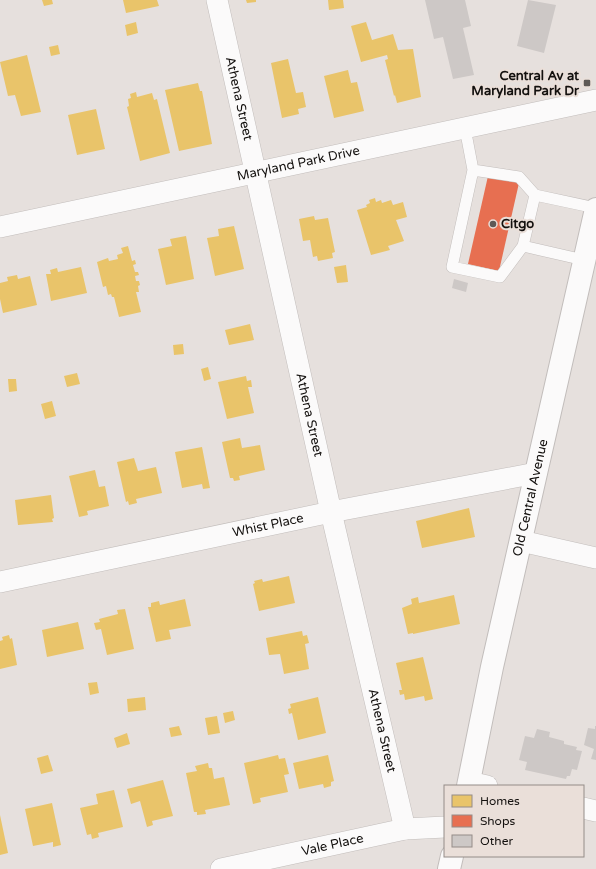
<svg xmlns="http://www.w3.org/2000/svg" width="596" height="869" font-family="'Varela Round',sans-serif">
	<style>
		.homes { fill: #e9c46a }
		.shops { fill: #e76f51 }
		.building { fill: #cdc8c6 }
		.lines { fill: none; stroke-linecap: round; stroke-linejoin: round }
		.service-casing { stroke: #c2bdbb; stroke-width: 12 }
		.minor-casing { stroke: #c2bdbb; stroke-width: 22 }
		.secondary-casing { stroke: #c2bdbb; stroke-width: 24 }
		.service { stroke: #fbfafa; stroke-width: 11 }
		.minor { stroke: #fbfafa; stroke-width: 21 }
		.secondary { stroke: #fbfafa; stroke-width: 22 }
		.poi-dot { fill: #5d5956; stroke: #eadfd9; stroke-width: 1.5 }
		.labels { text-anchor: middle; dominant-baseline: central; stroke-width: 4; stroke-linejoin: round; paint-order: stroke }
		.poi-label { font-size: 13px; font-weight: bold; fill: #13100e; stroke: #eadfd9; text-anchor: end }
		.street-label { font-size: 13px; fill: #13100e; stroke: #eadfd9 }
	</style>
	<rect width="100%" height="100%" fill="#e6e0dd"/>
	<path class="homes" d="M42,0H52L53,4L44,6Z
		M123,0H157L159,6L126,13Z
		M246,0H256V2L247,3Z
		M328,0H343L344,8L329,10Z
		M136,22L138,33L127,36L125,25Z
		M366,22L372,40L393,34L398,50L413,49L421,97L397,103L395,95L394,96L385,60L388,59L387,55L361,62L351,26Z
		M58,45L60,54L51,56L49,47Z
		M27,55L41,112L21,116L15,95L8,96L0,62Z
		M288,59L296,93L303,92L306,107L298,109L299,114L282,118L271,63Z
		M348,70L351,83L357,82L364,111L334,118L324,76Z
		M198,83L200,91H202L212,144L179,151L165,90Z
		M136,92L137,97L152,93L154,100L157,99L170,153L140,161L127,107L129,106L128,99L131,98L130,94Z
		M96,109L105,149L77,155L68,115Z
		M375,198L376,202L381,200L382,203L391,200L393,205L403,202L407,217L396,220L404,241L388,246L390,250L371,255L357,210L367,207L366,205L370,203L369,200Z
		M314,216L315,220L328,218L335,252L332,253L333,258L318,261L317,256L313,257L310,240L303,241L299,219Z
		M234,226L244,269L215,276L207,238L219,236L218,229Z
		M186,236L194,279L166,285L158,249L172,246L170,239Z
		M128,246L132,261L135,260L136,264L133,265L135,272H138L139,275L135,276L136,281H139L140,285L138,286L139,292H136L141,312L119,317L114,297H112L111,294L108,295L106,286L103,287L97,262L108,258L109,261L118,259L117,255L123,253L121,248Z
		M346,265L348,282L337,283L334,267Z
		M81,267L87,293L51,301L46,274H51L50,270L57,268L58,272Z
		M17,275L18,279L30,276L37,305L3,313L0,299V283L8,281L7,277Z
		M250,324L254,340L229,345L225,330Z
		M183,344L184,354L174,355L173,345Z
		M208,367L211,379L204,381L201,369Z
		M77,373L80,384L67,387L64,376Z
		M246,376L247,381L251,380L252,387H248L254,413L227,419L218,382Z
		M8,379H16L17,391L9,392Z
		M52,401L56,416L45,419L41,404Z
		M240,438L242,448L260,445L265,470L239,476L240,480L234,481L233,478H230L222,442Z
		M202,447L210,488L203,489L202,484L182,488L175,452Z
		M134,458L138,471L156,467L162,493L136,499L137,503L129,505L128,501L126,502L117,462Z
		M95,470L99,487L105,486L109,506L87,511L88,515L79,517L69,476Z
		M51,495L54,518L52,519L53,522L18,525L15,500Z
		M469,508L475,537L422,548L416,521Z
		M289,576L295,603L259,611L253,584L255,583L254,581L262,579L263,582Z
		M454,595L460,624L413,634V633L408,634L402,608L412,604L411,599L418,597L419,603Z
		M185,599L191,626L169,630L171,639L156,642L148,607H151V603L159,601L160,605Z
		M125,609L134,649L107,655L101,629L96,630L94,623L100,622L99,619L118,614L117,610Z
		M78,622L84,649L47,657L42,630Z
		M302,631L303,636L307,635L309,643L305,644L309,669L284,674L280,654L269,655L266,638Z
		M9,635L10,639L12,638L17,665L0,669V641L3,640L2,637Z
		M423,657L433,699L425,701L424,696L405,700L404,694L400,695L399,690H402L396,663Z
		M97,682L99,693L90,695L88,683Z
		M145,697L146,710L128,712L127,699Z
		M318,697L326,733L298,740L292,713L289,714L288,709L291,708L290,704Z
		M233,711L235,720L225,723L223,713Z
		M217,716L220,733L208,735L205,718Z
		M179,726L182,735L171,737L169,728Z
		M127,733L130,744L117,748L114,738Z
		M48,755L53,771L41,774L37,758Z
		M278,755L279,759L285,758L289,774L284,775L288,792L260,798L261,802L253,804L244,763Z
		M328,755L334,781L331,782V786L324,788L323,784L299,789L293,763Z
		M208,763L209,768H212L214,779L224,777L230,805L205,810L206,814L197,815V812H194L186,773L197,771L195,766Z
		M163,780L173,816L152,821L153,825L147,827L140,801L131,804L127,789Z
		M114,790L123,827L98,833L99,837L92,839L91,834L87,835L80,808L98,804L96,794Z
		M52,803L61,845L53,847V842L33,846L25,809Z
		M0,815L8,853L0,855Z"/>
	<path class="shops" d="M488,176L519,183L499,271L468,264Z"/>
	<path class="building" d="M425,0H465L471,26L463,28L474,75L453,79L443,37L434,39Z
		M528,0L556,5L544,53L517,46Z
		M454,279L468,283L466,292L452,288Z
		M595,726H596V760L591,759L594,749L584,745L588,728L595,729Z
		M537,729L550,732L549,737L564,741V744L577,747L576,750L582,751L577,770L572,769L570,776H567L566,779L525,770L527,762L519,760L525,736L534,738Z"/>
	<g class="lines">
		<defs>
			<path id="service" d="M465,128L473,170L452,267L500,277L523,246L584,260
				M473,170L519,177L535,195
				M523,246L535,195L596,208"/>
			<g id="minor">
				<path id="s1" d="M217,0L331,512L405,829"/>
				<path id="s2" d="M0,227L596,100"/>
				<path d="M521,541L596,558"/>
				<path id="s3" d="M0,582L331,512L536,473"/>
				<path d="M469,782L487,786"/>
				<path d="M583,808L596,811"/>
				<path id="s4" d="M221,869L405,829L445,827"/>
			</g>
			<g id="secondary">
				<path id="s5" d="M468,786L492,667L596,209"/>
				<path d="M449,869L452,856"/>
			</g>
		</defs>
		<use href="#service" class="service-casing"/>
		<use href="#minor" class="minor-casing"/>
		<use href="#secondary" class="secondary-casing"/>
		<use href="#service" class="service"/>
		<use href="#minor" class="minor"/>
		<use href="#secondary" class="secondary"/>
	</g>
	<g class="poi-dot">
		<rect x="583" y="79" width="8" height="8" rx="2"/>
		<circle cx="493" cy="224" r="4"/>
	</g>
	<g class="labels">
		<g class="poi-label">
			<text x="579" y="76">Central Av at<tspan x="579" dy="15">Maryland Park Dr</tspan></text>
			<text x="501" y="224" text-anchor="start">Citgo</text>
		</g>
		<g class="street-label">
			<text stroke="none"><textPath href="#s1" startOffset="101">Athena Street</textPath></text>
			<text stroke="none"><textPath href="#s2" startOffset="305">Maryland Park Drive</textPath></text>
			<text stroke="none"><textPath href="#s1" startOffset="425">Athena Street</textPath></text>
			<text stroke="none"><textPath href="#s5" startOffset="295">Old Central Avenue</textPath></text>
			<text stroke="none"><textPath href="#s3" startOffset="274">Whist Place</textPath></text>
			<text stroke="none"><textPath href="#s1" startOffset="749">Athena Street</textPath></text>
			<text stroke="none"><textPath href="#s4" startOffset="114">Vale Place</textPath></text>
		</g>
	</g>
	<rect x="444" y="785" width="140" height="72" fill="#eadfd9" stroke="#948c88"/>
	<rect x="452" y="795" width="20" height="12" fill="#e9c46a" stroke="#948c88"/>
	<text x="480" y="805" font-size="12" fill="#13100e">Homes</text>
	<rect x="452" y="815" width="20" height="12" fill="#e76f51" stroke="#948c88"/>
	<text x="480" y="825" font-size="12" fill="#13100e">Shops</text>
	<rect x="452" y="835" width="20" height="12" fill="#cdc8c6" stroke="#948c88"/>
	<text x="480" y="845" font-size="12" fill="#13100e">Other</text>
</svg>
